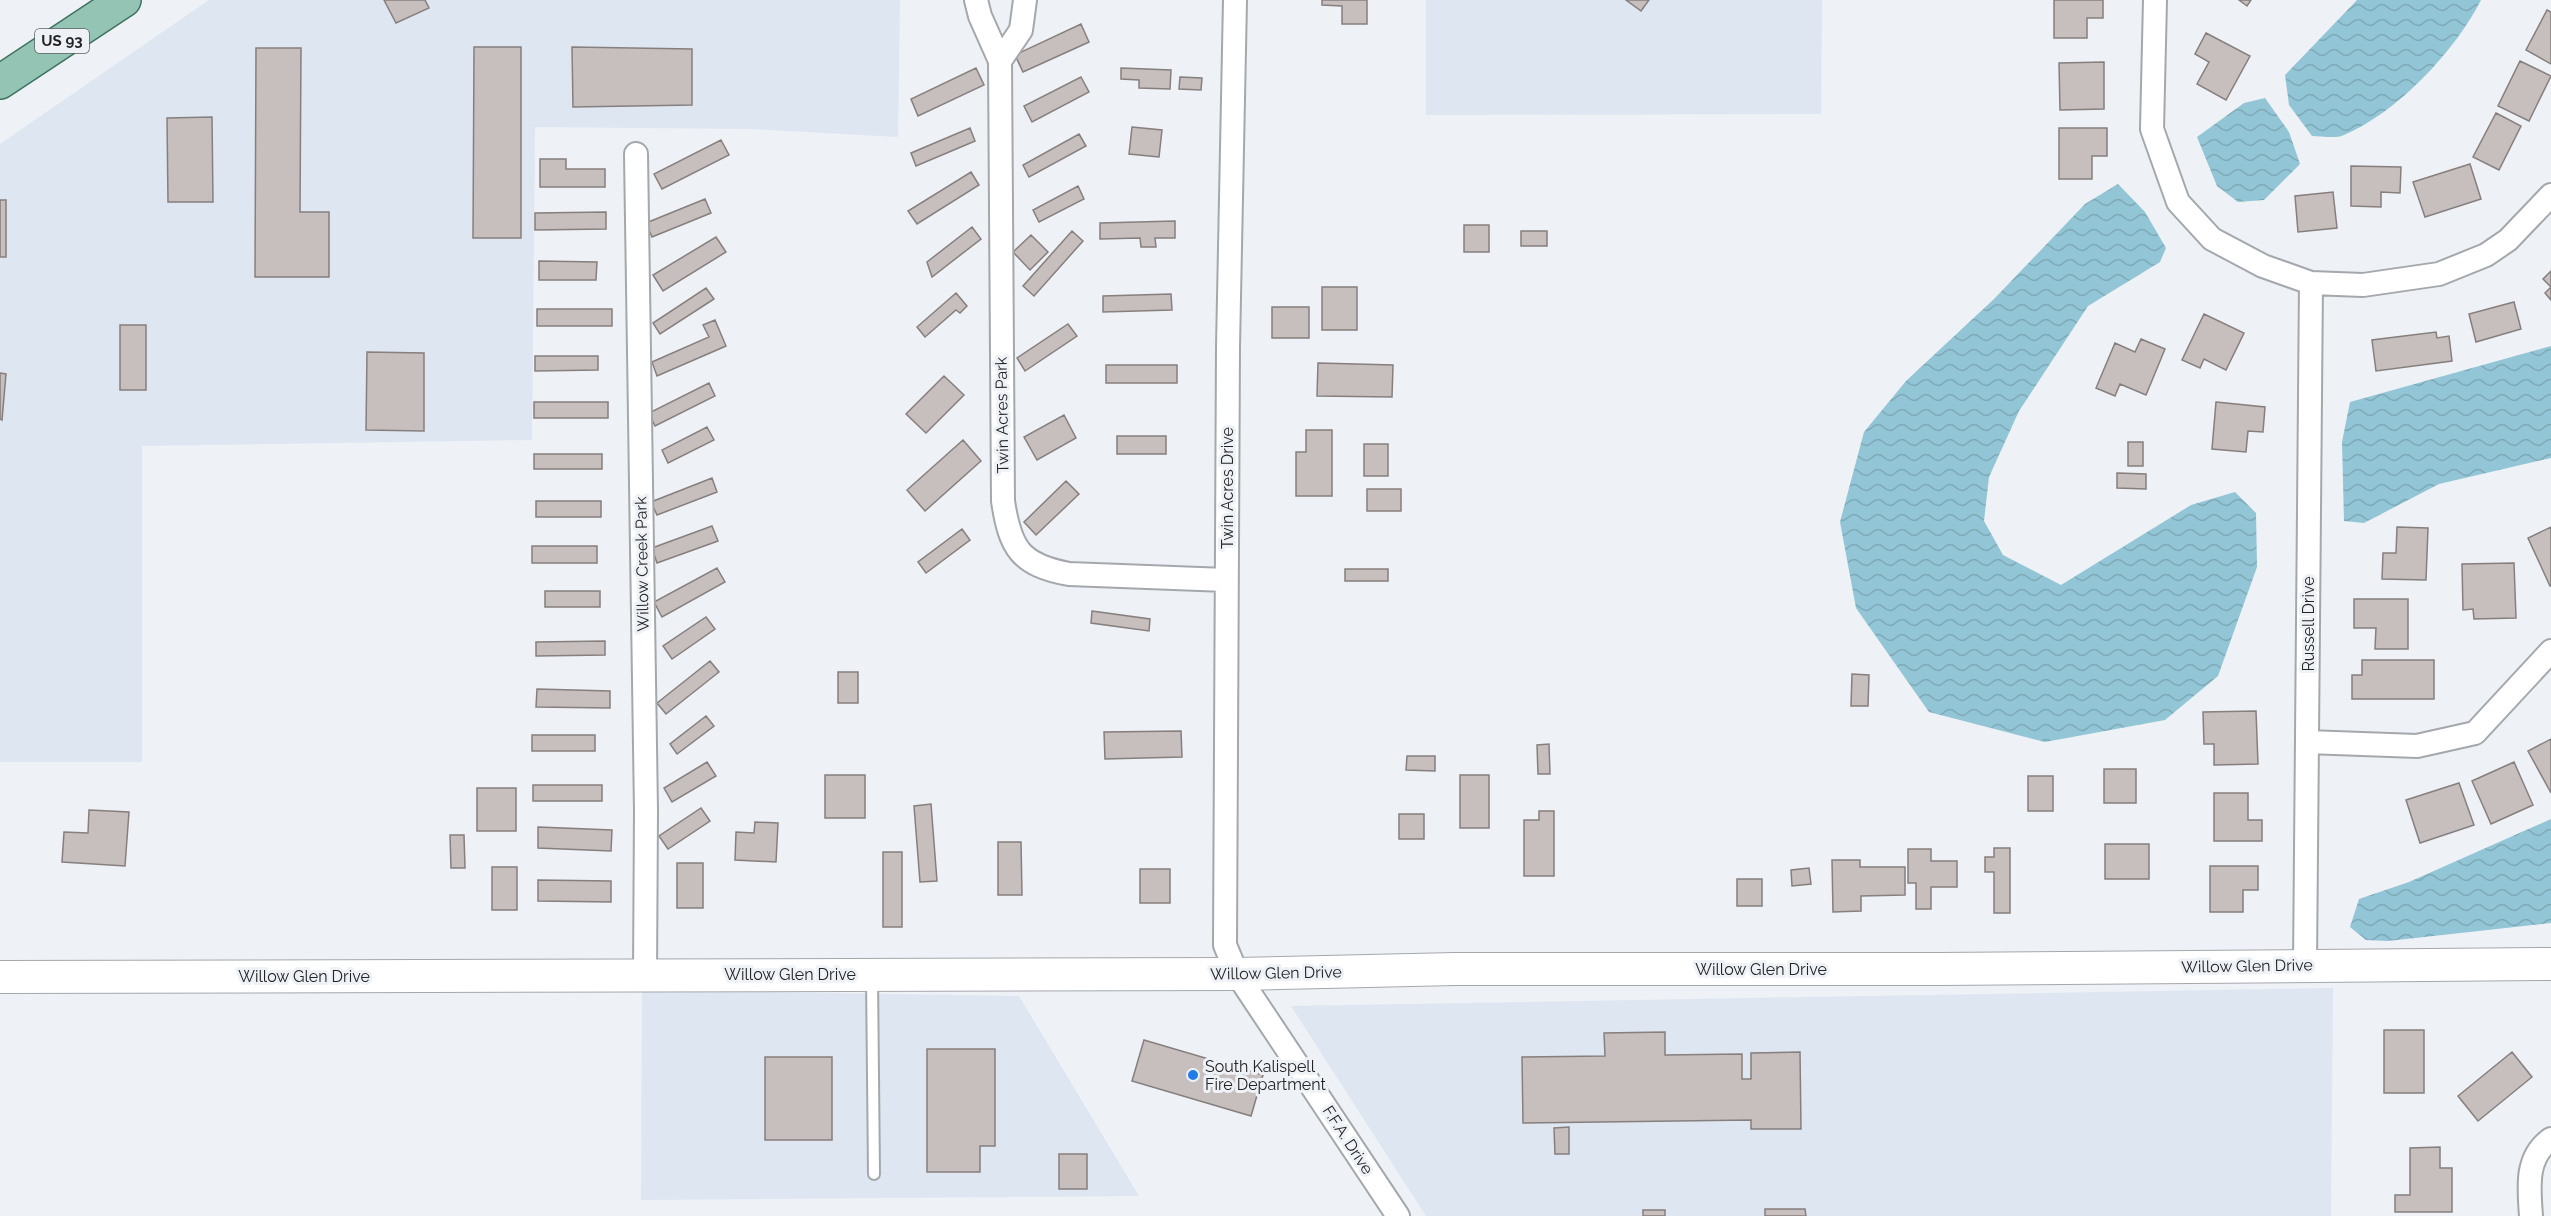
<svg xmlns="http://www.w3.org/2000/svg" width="2551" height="1216" font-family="Raleway,sans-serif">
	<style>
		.built { fill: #dde6f1 }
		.water { fill: url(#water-waves) }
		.building { fill: #c6bfbe; stroke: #867f7e; stroke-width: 1.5 }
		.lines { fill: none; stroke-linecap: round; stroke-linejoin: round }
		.lane-casing { stroke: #a4a8ac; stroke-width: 14 }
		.street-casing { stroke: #a4a8ac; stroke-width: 26 }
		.secondary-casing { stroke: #a4a8ac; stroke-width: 34 }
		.primary-casing { stroke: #3d7260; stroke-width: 36 }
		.lane { stroke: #fff; stroke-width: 10 }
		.street { stroke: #fff; stroke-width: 22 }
		.secondary { stroke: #fff; stroke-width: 32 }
		.primary { stroke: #94c4b3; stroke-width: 33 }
		.poi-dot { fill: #227ce6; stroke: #eef1f6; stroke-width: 2 }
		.labels { text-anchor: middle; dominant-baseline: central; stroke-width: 6; stroke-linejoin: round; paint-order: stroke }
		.shield { fill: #eef1f6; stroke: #5f6264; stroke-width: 1.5 }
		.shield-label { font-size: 15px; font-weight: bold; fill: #222425 }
		.street-label { font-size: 16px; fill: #222425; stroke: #eef1f6 }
		.poi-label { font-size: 16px; fill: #222425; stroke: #eef1f6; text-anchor: start }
	</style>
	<defs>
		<pattern id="water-waves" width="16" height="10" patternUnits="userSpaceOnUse" patternTransform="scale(1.5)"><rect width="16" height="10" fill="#92c5d5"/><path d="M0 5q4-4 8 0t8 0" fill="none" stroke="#7ea9b7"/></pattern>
	</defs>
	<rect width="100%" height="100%" fill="#eef1f6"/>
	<path class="built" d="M209,0H900L898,137L752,129L535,127L532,440L142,446V762H0V144Z
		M1426,0H1822L1821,114L1426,115Z
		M2333,988L2331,1216H1426L1291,1006Z
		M642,990L1019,996L1139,1196L641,1200Z"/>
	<path class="water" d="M2357,0H2481C2455,51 2398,112 2344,135C2336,139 2321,136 2312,136L2289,105L2285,75Z
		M2265,98L2289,132L2300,164L2264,200L2238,202L2217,186L2197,137L2244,103Z
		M2118,184L2145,212L2166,248L2160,262L2088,306L2019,411L1989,477L1984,521L2003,555L2061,585L2191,505L2235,492L2256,513L2257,567L2218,676L2165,720L2045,742L1929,712L1856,608L1840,522L1864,432L1906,381L1994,299L2085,204Z
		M2551,346V458L2439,484L2364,523L2344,521L2342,442L2350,402Z
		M2551,819V923L2388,941L2366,940L2350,927L2359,899L2409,882Z"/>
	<path class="building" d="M384,0H425L429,8L396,23Z
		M1322,0H1367V24H1342V6L1322,5Z
		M1626,0H1649L1641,11Z
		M2054,0H2103V18H2087V38H2054Z
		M2239,0H2251L2247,6Z
		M2547,10L2551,12V64L2526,50Z
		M1081,24L1089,42L1023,72L1015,55Z
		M2206,33L2250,56L2226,100L2197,84L2209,62L2195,54Z
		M474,47H521V238H473Z
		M572,47L692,49V105L573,107Z
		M256,48H301L300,212H329V277H255Z
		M2520,61L2551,76L2529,121L2498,106Z
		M2104,62V109L2060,110L2059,63Z
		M976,68L984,85L918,116L911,99Z
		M1121,68L1171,70L1170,89L1139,88V80L1121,79Z
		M1081,77L1089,92L1032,122L1024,106Z
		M1180,77L1202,78L1201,90L1179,89Z
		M2496,113L2521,126L2499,170L2473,157Z
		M212,117L213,202H168L167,118Z
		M1132,127L1162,130L1159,157L1129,154Z
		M970,128L975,141L916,166L911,153Z
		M2059,128H2107V156H2092V179H2059Z
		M1079,134L1086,146L1029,177L1023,165Z
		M721,140L729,155L662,189L654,174Z
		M540,159H566V169H605V187H540Z
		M2470,164L2481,199L2425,217L2413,182Z
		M2351,166L2401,167L2400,193L2381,192V207L2351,206Z
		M971,172L979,185L917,224L908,211Z
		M1078,186L1084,199L1039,222L1033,210Z
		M2333,192L2337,228L2298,232L2295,196Z
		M705,199L711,213L652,237L646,223Z
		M0,200H6V257H0Z
		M606,212V229L535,230V213Z
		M1175,221V238H1155L1156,247H1141L1140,238L1100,239V223Z
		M1464,225H1489V252H1464Z
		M972,227L981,239L932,277L927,262Z
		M1072,231L1083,241L1034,296L1023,286Z
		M1521,231H1547V246H1521Z
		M1031,235L1048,252L1030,270L1013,252Z
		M716,237L726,252L663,291L653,275Z
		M539,261L597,262L596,280H539Z
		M2551,271V300L2545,293L2551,287L2543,279Z
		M1322,287H1357V330H1322Z
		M706,288L714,299L660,334L653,323Z
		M956,293L967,306L960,313L956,310L925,337L917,327Z
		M1171,294L1172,310L1103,312V296Z
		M2514,302L2521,329L2476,342L2469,314Z
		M1272,307H1309V338H1272Z
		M537,309H612V326H537Z
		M2204,314L2244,333L2226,370L2204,359L2200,368L2182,360Z
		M715,320L726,346L657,376L652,362L709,337L703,325Z
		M1068,324L1077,336L1025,371L1017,358Z
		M120,325H146V390H120Z
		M2436,332L2437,338L2449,336L2452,361L2376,371L2372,340Z
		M2141,339L2165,349L2146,395L2120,384L2115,396L2096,388L2115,343L2135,352Z
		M367,352L424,353V431L366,430Z
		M535,356H598V370L535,371Z
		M1318,363L1393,365L1392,397L1317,396Z
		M1106,365H1177V383H1106Z
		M0,373L6,374L2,420L0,419Z
		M944,376L964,395L926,433L906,414Z
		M709,383L715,396L655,426L649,413Z
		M534,402H608V418H534Z
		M2216,402L2265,407L2263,432L2248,431L2246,452L2212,449Z
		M1064,415L1076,438L1037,460L1024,437Z
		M707,427L714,440L668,463L662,450Z
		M1306,430H1332V496H1296V452H1306Z
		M1117,436H1166V454H1117Z
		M963,440L981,461L925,511L907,490Z
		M2128,442H2143V466H2128Z
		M1364,444H1388V476H1364Z
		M534,454H602V469H534Z
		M2117,473L2146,474V489L2117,488Z
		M712,478L717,492L657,515L651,502Z
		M1066,481L1079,494L1036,535L1024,522Z
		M1367,489H1401V511H1367Z
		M536,501H601V517H536Z
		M712,526L718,541L657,563L652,548Z
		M2397,527L2428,528L2426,580L2382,579L2383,553H2396Z
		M2551,527V586H2550L2528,538Z
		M962,529L970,540L926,573L918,562Z
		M532,546H597V563H532Z
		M2514,563L2516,618L2474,619L2473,609L2463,610L2462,564Z
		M717,568L725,582L662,617L654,602Z
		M1345,569H1388V581H1345Z
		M545,591H600V607H545Z
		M2354,599H2408V649H2375L2376,628H2354Z
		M1092,611L1150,619L1149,631L1091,623Z
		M706,617L715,629L672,659L663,646Z
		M605,641V655L536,656V642Z
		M2362,660H2434V699H2352V675H2362Z
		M710,661L719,672L666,714L657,703Z
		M838,672H858V703H838Z
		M1852,674L1869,675L1868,706H1851Z
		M537,689L610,691V708L536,707Z
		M2256,711L2258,764L2214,765V744H2204L2203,712Z
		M706,716L714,726L677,754L670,744Z
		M1181,731L1182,757L1105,759L1104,732Z
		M532,735H595V751H532Z
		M2551,739V793L2528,751Z
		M1549,744L1550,774H1538L1537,745Z
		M1407,756H1435V771L1406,770Z
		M707,762L716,776L672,802L664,788Z
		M2514,762L2533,805L2491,824L2472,781Z
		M2104,769H2136V803H2104Z
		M825,775H865V818H825Z
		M1460,775H1489V828H1460Z
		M2028,776H2053V811H2028Z
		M2459,783L2474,825L2420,843L2406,800Z
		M533,785H602V801H533Z
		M477,788H516V831H477Z
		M2214,793H2248V820H2262V841H2214Z
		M931,804L937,881L920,882L914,806Z
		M701,808L710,821L668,849L659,836Z
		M89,810L129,812L125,866L62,862L64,832L88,833Z
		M1539,811H1554V876H1524V820H1539Z
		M1399,814H1424V839H1399Z
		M755,822L778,823L776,862L735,860L736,832L754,833Z
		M538,827L612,830L611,851L538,848Z
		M450,835H464L465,868H451Z
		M998,842H1021L1022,895H998Z
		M2105,844H2149V879H2105Z
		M1994,848H2010V913H1994V872H1985V857H1994Z
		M1908,849H1931V861H1957V887H1931V909H1916V883H1908Z
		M883,852H902V927H883Z
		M1832,860H1860V867H1905V895L1861,896V911L1833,912Z
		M677,863H703V908H677Z
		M2210,866H2258V890H2243V912H2210Z
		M492,867H517V910H492Z
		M1809,868L1811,884L1792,886L1791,870Z
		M1140,869H1170V903H1140Z
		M1737,879H1762V906H1737Z
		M538,880L611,881V902L538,901Z
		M2384,1030H2424V1093H2384Z
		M1665,1032V1055L1742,1054V1079H1751V1053L1800,1052L1801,1129H1751V1120L1523,1123L1522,1057L1605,1056L1604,1033Z
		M1144,1040L1263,1075L1251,1116L1132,1081Z
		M927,1049H995V1146H980V1172H927Z
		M2512,1052L2532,1077L2478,1121L2458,1096Z
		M765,1057H832V1140H765Z
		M1569,1127V1154H1555L1554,1128Z
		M2440,1147V1168H2452V1212H2395V1195H2410V1148Z
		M1059,1154H1087V1189H1059Z
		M1765,1209H1805L1806,1216H1765Z
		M1643,1210H1665V1216H1643Z"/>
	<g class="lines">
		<defs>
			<path id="lane" d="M872,977L874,1174"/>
			<path id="street" d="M976,0L980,16L1000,61L1003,501C1010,548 1020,565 1069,574L1226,580
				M1235,0L1228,347L1225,945L1237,974L1398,1216
				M2155,0L2152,129L2178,202L2212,239L2263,266L2311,283L2363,285L2439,274L2486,255L2508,240L2551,195
				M1000,61L1021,30L1025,0
				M636,154L646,811L645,974
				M2307,742L2417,746L2475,733L2551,651
				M2305,965L2311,283
				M2531,1216C2529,1188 2525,1157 2551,1139"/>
			<path id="secondary" d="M0,977L1237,974L1455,969H1939L2551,964"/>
			<path id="primary" d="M0,82L124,0"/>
		</defs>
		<use href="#lane" class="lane-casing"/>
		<use href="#street" class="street-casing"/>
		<use href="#secondary" class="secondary-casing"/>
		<use href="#primary" class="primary-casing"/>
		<use href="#lane" class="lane"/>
		<use href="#street" class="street"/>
		<use href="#secondary" class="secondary"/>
		<use href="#primary" class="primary"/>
	</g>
	<circle class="poi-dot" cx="1193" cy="1075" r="6"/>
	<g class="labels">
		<rect class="shield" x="35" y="29" width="54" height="24" rx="4.5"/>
		<g class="shield-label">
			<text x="62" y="41">US 93</text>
		</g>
		<g class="street-label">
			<text transform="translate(1002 415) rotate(-91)">Twin Acres Park</text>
			<text transform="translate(1227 488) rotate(-90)">Twin Acres Drive</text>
			<text transform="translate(642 564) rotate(-91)">Willow Creek Park</text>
			<text transform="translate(2308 624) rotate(-90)">Russell Drive</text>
			<text transform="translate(2247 966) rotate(-1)">Willow Glen Drive</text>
			<text x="1761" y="969">Willow Glen Drive</text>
			<text transform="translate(1276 973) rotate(-1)">Willow Glen Drive</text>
			<text x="790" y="974">Willow Glen Drive</text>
			<text x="304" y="976">Willow Glen Drive</text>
			<text transform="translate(1348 1140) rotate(57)">F.F.A. Drive</text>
		</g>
		<g class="poi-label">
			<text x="1205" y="1066">South Kalispell<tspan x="1205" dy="18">Fire Department</tspan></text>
		</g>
	</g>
</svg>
